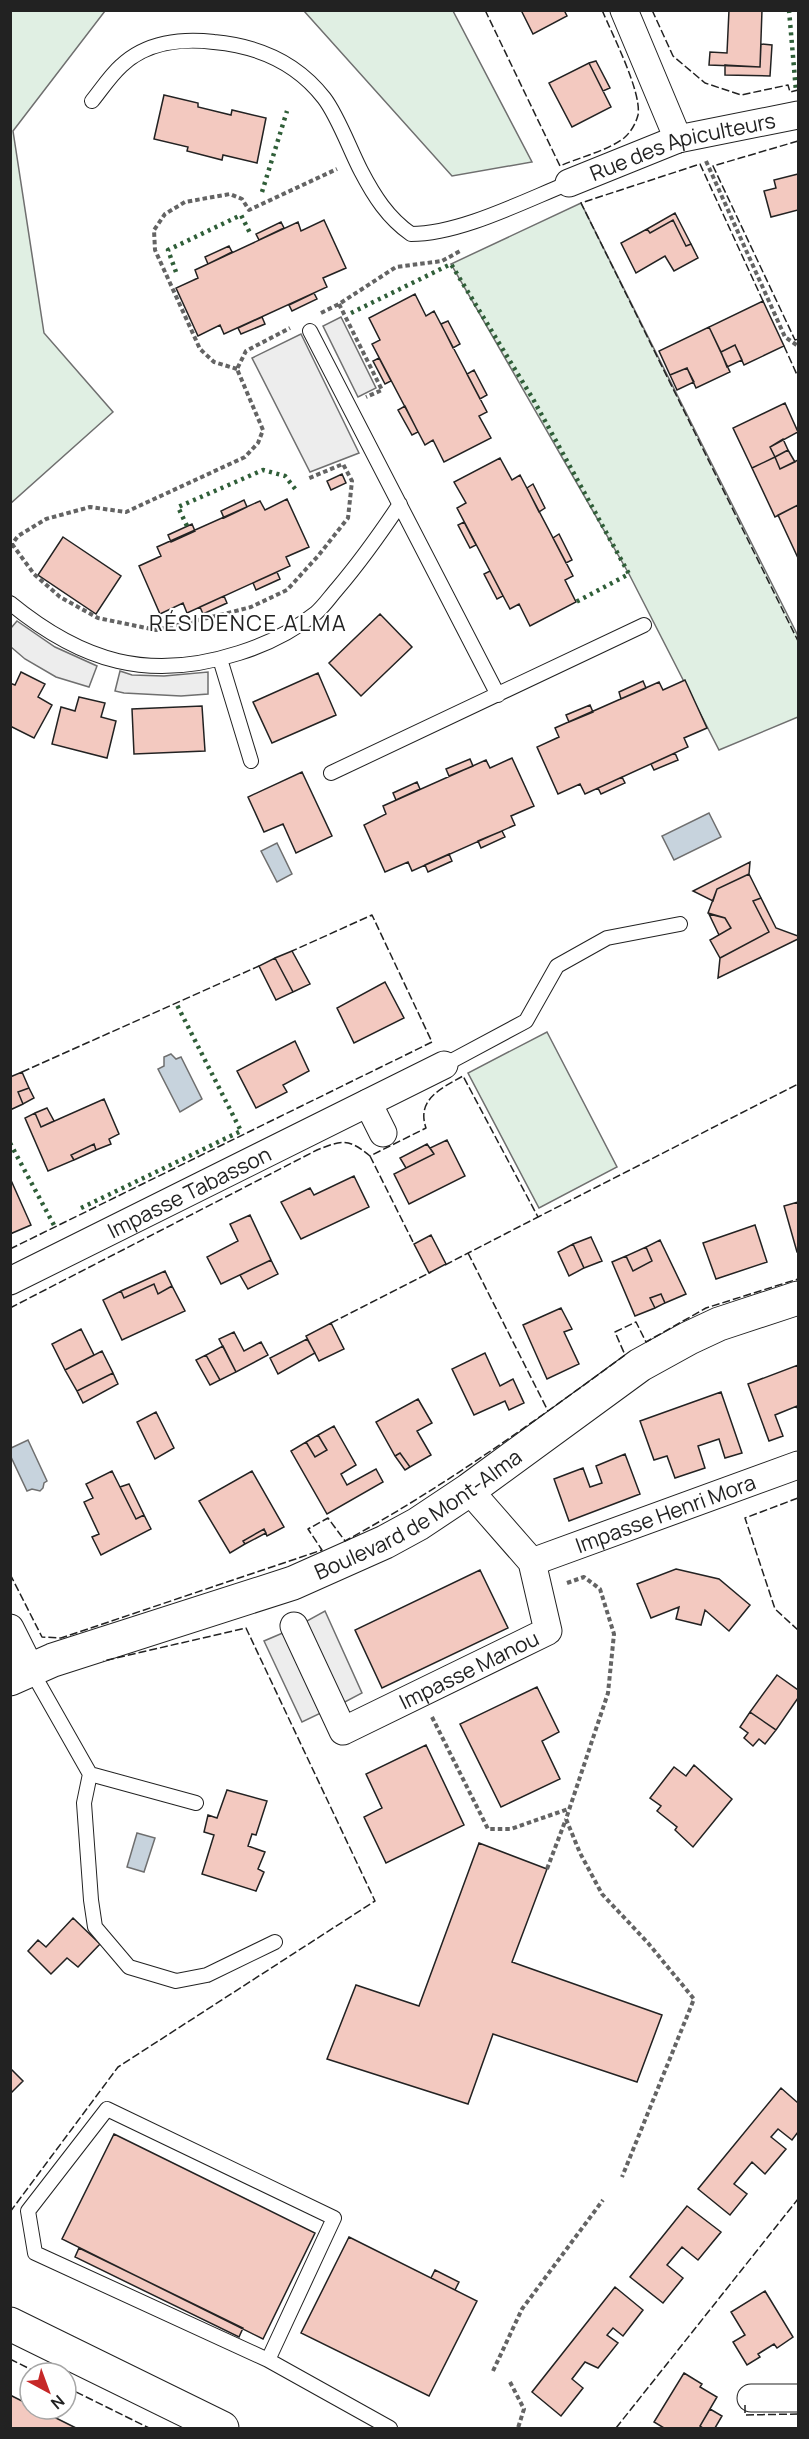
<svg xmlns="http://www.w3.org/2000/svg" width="809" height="2439" font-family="Manrope,sans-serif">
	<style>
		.green { fill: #e0efe3; stroke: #6f6f6f; stroke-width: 1.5 }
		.parking { fill: #ededed; stroke: #6f6f6f; stroke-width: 1.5 }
		.water { fill: #c7d3dd; stroke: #6f6f6f; stroke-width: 1.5 }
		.building { fill: #f3c9c0; stroke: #222; stroke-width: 1.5 }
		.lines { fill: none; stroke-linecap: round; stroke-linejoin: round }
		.service-casing { stroke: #222; stroke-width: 16 }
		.minor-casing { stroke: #222; stroke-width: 29 }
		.tertiary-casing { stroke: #222; stroke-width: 35 }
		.secondary-casing { stroke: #222; stroke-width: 35 }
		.path { stroke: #646464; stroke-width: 4; stroke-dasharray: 4.5 3; stroke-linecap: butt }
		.service { stroke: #fff; stroke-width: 14 }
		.minor { stroke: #fff; stroke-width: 27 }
		.tertiary { stroke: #fff; stroke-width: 33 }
		.secondary { stroke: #fff; stroke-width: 33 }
		.hedge { stroke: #2f5e38; stroke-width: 4.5; stroke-dasharray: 3 4.5; stroke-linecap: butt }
		.fence { stroke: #222; stroke-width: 1.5; stroke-dasharray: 8 3; stroke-linecap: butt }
		.labels { text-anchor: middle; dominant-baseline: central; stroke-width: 4.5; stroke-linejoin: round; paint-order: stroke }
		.street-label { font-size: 21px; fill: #222; stroke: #fff }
		.neighbourhood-label { font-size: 22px; letter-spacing: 1.5px; fill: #222; stroke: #fff }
	</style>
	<rect width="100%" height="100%" fill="#fff"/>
	<path class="green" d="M11,10L105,11L13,131L44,333L113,412L11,503Z
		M304,11H453L532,162L452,176Z
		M581,203L798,636V717L719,750L629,574L451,264Z
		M547,1032L617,1167L539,1208L468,1073Z"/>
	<path class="parking" d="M341,317L376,388L358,397L323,326Z
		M301,334L359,453L310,472L252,358Z
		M17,621L55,647L97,666L89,687L56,677L25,659L11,647V628Z
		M120,671L132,675L164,676L208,672V694L181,696L124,693L115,691Z
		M325,1611L362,1693L343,1703L305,1622Z
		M285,1632L323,1712L302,1722L264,1641Z"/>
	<path class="water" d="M709,813L721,837L674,860L662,836Z
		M277,843L292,874L277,882L261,851Z
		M171,1054L176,1059L181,1057L202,1099L180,1112L158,1069L164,1066V1057Z
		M28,1440L47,1481L44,1483L43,1488L40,1491L32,1489L27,1491L11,1457V1448Z
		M137,1833L155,1838L144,1872L127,1867Z"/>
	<path class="building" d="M521,10H564L567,16L533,34Z
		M729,10H762L760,67L709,65L710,52L727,53Z
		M761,44L772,45L770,76L725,75V65L760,67Z
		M596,61L610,88L603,91L589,63Z
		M589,63L611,107L572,127L549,83Z
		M164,95L198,103V107L231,115L232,110L266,118L257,163L223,155L222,160L187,151L188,147L154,139Z
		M798,174V210L771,217L764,191L776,188L774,180Z
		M675,213L691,244L686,246L673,220L650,233L647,229Z
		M324,220L346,268L323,278L327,287L224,334L220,325L198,336L176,288L198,278L195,270L298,222L301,231Z
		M673,220L686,246L691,244L698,258L674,271L665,256L636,273L621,243L647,229L650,233Z
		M281,222L284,228L259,240L256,234Z
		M229,246L232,252L208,264L205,257Z
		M314,293L317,299L292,311L289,305Z
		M415,294L426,316L434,311L487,412L479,416L491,438L444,462L433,440L425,445L372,344L380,340L369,318Z
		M763,301L784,346L744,365L735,345L721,352L709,327Z
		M262,317L265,324L241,334L238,328Z
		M448,321L460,344L453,348L441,324Z
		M709,327L730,372L696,388L687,368L670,375L659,351Z
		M735,345L742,360L727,367L721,352Z
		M379,358L391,381L385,384L373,361Z
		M687,368L694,382L677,390L670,375Z
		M474,370L487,395L480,399L467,374Z
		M785,403L798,432L770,447L775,457L752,468L733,428Z
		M405,406L418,432L412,435L398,410Z
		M783,439L788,450L775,457L770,447Z
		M788,450L795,462L780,469L775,457Z
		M775,457L780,469L798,460V505L775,517L752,468Z
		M500,458L512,480L520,475L573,576L565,580L576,602L530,626L519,604L510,609L457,508L466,503L454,482Z
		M342,474L346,483L331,490L327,481Z
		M533,484L545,508L539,512L527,488Z
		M287,499L309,547L286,557L290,566L187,613L183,603L160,614L139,566L161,556L157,547L260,501L265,510Z
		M244,500L247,507L224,518L221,511Z
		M798,505V558L778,515Z
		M464,522L476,545L470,548L458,525Z
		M192,524L195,531L171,542L168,535Z
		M559,534L572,560L566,563L553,538Z
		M63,537L121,576L96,614L38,575Z
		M490,571L503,596L497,599L484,574Z
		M277,572L280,579L256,590L253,583Z
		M224,596L227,603L203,614L200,607Z
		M380,614L412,647L361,696L329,663Z
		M21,672L45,684L38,697L52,705L34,738L10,726V683L15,685Z
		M318,673L336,715L272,743L253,702Z
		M685,680L707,728L684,738L688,747L585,794L580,784L558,794L537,747L559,737L555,728L659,682L663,690Z
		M643,681L646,688L621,699L619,692Z
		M79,697L105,703L101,717L116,721L107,758L52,744L61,707L75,711Z
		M590,705L593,712L569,722L566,715Z
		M202,706L205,751L134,754L132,709Z
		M675,753L678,760L654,770L651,764Z
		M512,758L534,806L511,816L515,825L412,871L408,862L385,872L364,825L386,814L383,806L486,760L490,768Z
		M470,759L473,766L449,776L446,769Z
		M302,772L332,836L296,853L283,824L264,832L248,797Z
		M622,777L625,783L601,794L598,788Z
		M417,782L420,789L396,800L393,793Z
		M502,831L505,837L481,848L478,841Z
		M449,854L452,861L428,872L425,865Z
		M750,862L749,874L717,889L713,901L693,891Z
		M749,874L761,898L753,901L769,932L720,958L710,940L731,928L725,918L708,913L717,889Z
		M761,898L776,928L798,936V939L718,978L720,958L769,932L753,901Z
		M709,914L725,918L731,928L719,935Z
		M292,951L310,984L293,992L275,958Z
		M275,958L293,992L276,1000L259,966Z
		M385,982L404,1018L354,1043L337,1008Z
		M295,1041L309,1071L283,1085L287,1092L256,1108L237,1071Z
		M22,1072L29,1088L18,1092L23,1104L10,1110V1077Z
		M29,1088L34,1098L23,1104L18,1092Z
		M104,1099L119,1134L109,1139L111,1144L96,1150L94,1144L71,1155L74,1160L48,1171L25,1118L35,1113L41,1127Z
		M47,1108L54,1121L41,1127L35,1113Z
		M447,1140L465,1176L409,1204L394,1174L434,1154L430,1148Z
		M94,1144L96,1150L74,1160L71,1155Z
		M427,1144L434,1154L406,1168L400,1158Z
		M354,1176L369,1207L301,1239L281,1202L310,1188L314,1195Z
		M10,1178L31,1225L10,1234Z
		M798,1202V1252H797L784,1206Z
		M250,1215L271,1260L221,1284L207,1257L238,1241L230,1224Z
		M755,1225L767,1262L716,1279L703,1243Z
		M431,1235L446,1264L429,1273L414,1244Z
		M591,1237L602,1261L584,1268L573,1244Z
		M660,1240L686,1294L665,1303L661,1294L650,1298L655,1308L635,1316L612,1262L626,1256L633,1271L652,1261L646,1247Z
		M573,1244L584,1268L569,1276L558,1252Z
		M646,1247L652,1261L633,1271L626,1256Z
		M271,1260L278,1274L248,1289L240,1275Z
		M165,1271L172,1286L158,1294L154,1284L124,1298L121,1291Z
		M154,1284L158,1294L172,1286L185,1311L122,1340L103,1300L121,1291L124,1298Z
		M661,1294L665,1303L655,1308L650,1298Z
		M561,1308L572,1329L564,1332L579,1364L547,1379L523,1325Z
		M331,1323L344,1349L319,1361L306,1336Z
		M81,1329L94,1355L65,1370L52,1344Z
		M234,1332L244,1351L261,1342L268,1355L236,1372L219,1339Z
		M307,1339L315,1353L278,1374L270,1358Z
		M223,1346L236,1372L220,1380L206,1355Z
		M102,1351L113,1373L77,1391L65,1370Z
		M485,1353L500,1386L513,1379L524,1403L509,1410L505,1401L474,1415L452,1369Z
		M206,1355L220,1380L210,1385L196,1360Z
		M798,1365V1411L797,1406L775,1415L783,1436L769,1441L748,1384Z
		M113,1373L118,1384L83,1403L77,1391Z
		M721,1392L742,1453L725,1458L719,1439L698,1446L705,1468L675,1478L667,1456L654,1460L640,1421Z
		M418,1399L432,1423L417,1431L431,1455L410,1467L400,1453L395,1456L376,1422Z
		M156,1412L174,1448L155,1459L137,1422Z
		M334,1426L356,1465L341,1474L347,1485L376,1469L383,1482L327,1514L291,1451L306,1442L315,1457L327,1450L318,1435Z
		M318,1435L327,1450L315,1457L306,1442Z
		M400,1453L410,1467L405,1470L395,1456Z
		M625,1454L640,1494L569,1521L554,1479L583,1468L590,1487L602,1483L596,1466Z
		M112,1471L136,1519L144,1515L151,1529L101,1555L92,1537L99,1534L84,1502L93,1498L86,1484Z
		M252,1471L284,1527L267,1536L264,1529L243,1541L245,1544L230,1553L199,1501Z
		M129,1484L144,1515L136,1519L120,1487Z
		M264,1529L266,1533L245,1544L243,1541Z
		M676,1569L719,1579L750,1605L729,1631L705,1610L701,1625L676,1619L679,1607L651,1618L637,1584Z
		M480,1570L508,1628L382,1688L355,1630Z
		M777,1675L798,1690V1698L776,1730L750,1712Z
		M537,1687L559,1732L542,1741L560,1779L501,1807L460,1724Z
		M750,1712L776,1730L765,1744L759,1739L753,1746L744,1738L748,1733L740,1727Z
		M426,1745L464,1825L386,1863L364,1817L382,1808L366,1774Z
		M694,1765L732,1799L693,1847L675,1830L677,1827L657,1811L661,1806L650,1798L674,1767L686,1776Z
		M227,1790L267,1801L256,1835L252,1834L248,1846L265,1852L258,1869L264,1872L256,1891L202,1874L214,1835L204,1832L208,1815L217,1818Z
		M479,1843L547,1869L512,1962L662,2015L637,2082L493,2034L468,2104L327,2059L356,1985L419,2006Z
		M73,1918L100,1944L78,1967L67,1958L51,1974L28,1951L38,1940L46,1947Z
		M10,2068L23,2081L10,2094Z
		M781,2088L798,2103V2132L792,2140L778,2129L771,2137L786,2149L765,2174L752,2162L734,2184L747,2194L730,2215L698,2189Z
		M114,2134L315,2233L263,2339L62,2239Z
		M687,2206L721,2232L698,2260L682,2247L667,2265L683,2278L663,2303L630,2277Z
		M349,2237L477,2301L429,2396L301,2333Z
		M79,2248L243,2328L239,2337L75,2257Z
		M435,2270L459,2282L455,2290L431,2278Z
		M615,2287L643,2310L623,2336L613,2328L607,2335L618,2343L598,2368L585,2362L572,2379L583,2388L561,2416L532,2392Z
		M765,2291L793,2337L777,2348L774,2344L758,2354L760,2357L747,2365L733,2342L745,2335L731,2312Z
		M684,2373L702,2384L700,2387L717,2397L700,2426L703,2428H664L654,2422Z
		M10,2395L30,2405V2409H38L76,2428H10Z
		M710,2409L722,2416L715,2428H703L700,2426Z"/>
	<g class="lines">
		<defs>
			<path id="service" d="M92,101C101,90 110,76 121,66C146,42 182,38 214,42C258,46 297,63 324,98C338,116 350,150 361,171C374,196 388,218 411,234C460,234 524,201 569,183
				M310,331L498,695
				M10,603C82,662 149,682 239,653C268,644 292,632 316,613C324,606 330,597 337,589C360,562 380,534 400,504
				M220,659L251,761
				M331,773L644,625
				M444,1065L526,1021L557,966L607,938L680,924
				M31,1670L90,1774L84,1803L91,1900L95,1927L129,1967L176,1981L207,1975L275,1942
				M90,1774L196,1803
				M268,2360L334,2218L107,2109L28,2211L35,2253L268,2360L390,2428"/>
			<g id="minor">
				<path d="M624,10L678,139"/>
				<path id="s1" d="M569,183L678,139L798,115"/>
				<path d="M368,1103L383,1133"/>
				<path id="s2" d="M10,1281L444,1065"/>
				<path id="s3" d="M532,1562L798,1465"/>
				<path id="s4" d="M294,1626L343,1731L548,1631L532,1562L469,1490"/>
				<path d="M10,1628L31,1670"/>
				<path d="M751,2398H798"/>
			</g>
			<g id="tertiary">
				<path id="s5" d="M10,1679L53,1660L293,1583L385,1542L418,1524L469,1490L640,1365L689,1338L719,1324L798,1298"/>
			</g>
			<path id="secondary" d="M10,2324L222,2428"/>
		</defs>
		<use href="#service" class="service-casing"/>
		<use href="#minor" class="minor-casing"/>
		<use href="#tertiary" class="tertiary-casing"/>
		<use href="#secondary" class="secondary-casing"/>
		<path class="path" d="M706,161L785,337L798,346
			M339,304L382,390L366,397
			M321,313L339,304L396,267L442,261L462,250
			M237,369L214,362L200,349L155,250L154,230L165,214L185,202L230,194L242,199L249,210L337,169
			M12,544L34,574L60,597L98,618L156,630L220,615L251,607L287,590L318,556L348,518L352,481L343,464L307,479
			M10,547L18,536L46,519L90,507L126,512L245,457L258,443L263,430L237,369L246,351L290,328
			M567,1583L584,1577L600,1589L614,1634L608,1693L566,1819L580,1853L602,1894L648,1943L694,1999L622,2177
			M432,1717L488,1829H511L568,1809
			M547,1869L566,1819
			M493,2371L522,2309L603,2200
			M510,2382L524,2409L518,2428"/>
		<use href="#service" class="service"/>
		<use href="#minor" class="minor"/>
		<use href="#tertiary" class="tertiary"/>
		<use href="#secondary" class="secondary"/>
		<path class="hedge" d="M789,10L796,91
			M262,192L287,111
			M176,272L168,250L241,215L251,235
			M351,313L451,264L533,399L629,574L576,602
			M187,526L178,507L263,470L285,476L296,490
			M10,1143L55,1227
			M81,1208L241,1131L176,1003"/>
		<path class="fence" d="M485,10L560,166C580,157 607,151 624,138C631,132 636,123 638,115C642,92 612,34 602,10
			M652,10L673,56L705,83L741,95L788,85L790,92L798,90
			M798,141L713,166L795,340L798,339
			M763,301L700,164L581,203L798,641
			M784,346L798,377
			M22,1072L259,966
			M370,1156L414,1244
			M10,1249L432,1042L372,915L292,951
			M468,1253L548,1411
			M445,1265L538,1217
			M10,1308L317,1150C342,1140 348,1138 370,1156L426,1128C416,1099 442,1088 463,1076L538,1217L798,1084
			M331,1323L431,1272
			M798,1498L745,1518L775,1609L798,1630
			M10,1574L42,1637L61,1638L322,1550L308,1529L328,1518L345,1541C444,1487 535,1421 625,1355L615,1332L636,1322L646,1342L706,1308L798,1279
			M10,2212L118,2067L375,1901L246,1628L103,1661
			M10,2359L38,2373
			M66,2387L149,2428
			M745,2405V2415L798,2414
			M616,2428L798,2199"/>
	</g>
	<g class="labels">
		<g class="street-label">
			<text stroke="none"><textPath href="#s1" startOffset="120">Rue des Apiculteurs</textPath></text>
			<text stroke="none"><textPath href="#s2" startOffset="200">Impasse Tabasson</textPath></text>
			<text stroke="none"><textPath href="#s5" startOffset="442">Boulevard de Mont-Alma</textPath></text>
			<text stroke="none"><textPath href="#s3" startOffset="142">Impasse Henri Mora</textPath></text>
			<text stroke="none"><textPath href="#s4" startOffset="256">Impasse Manou</textPath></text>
		</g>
		<g class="neighbourhood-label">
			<text x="248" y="623">RÉSIDENCE ALMA</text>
		</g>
	</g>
	<rect width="809" height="2439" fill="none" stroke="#222222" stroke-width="24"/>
	<g transform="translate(48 2391) rotate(139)"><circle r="28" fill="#ffffff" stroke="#a7a7a7" stroke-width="1.5"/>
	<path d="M0-4.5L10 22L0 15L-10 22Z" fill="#c62828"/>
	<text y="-9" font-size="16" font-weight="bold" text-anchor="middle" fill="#222222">N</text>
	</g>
</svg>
